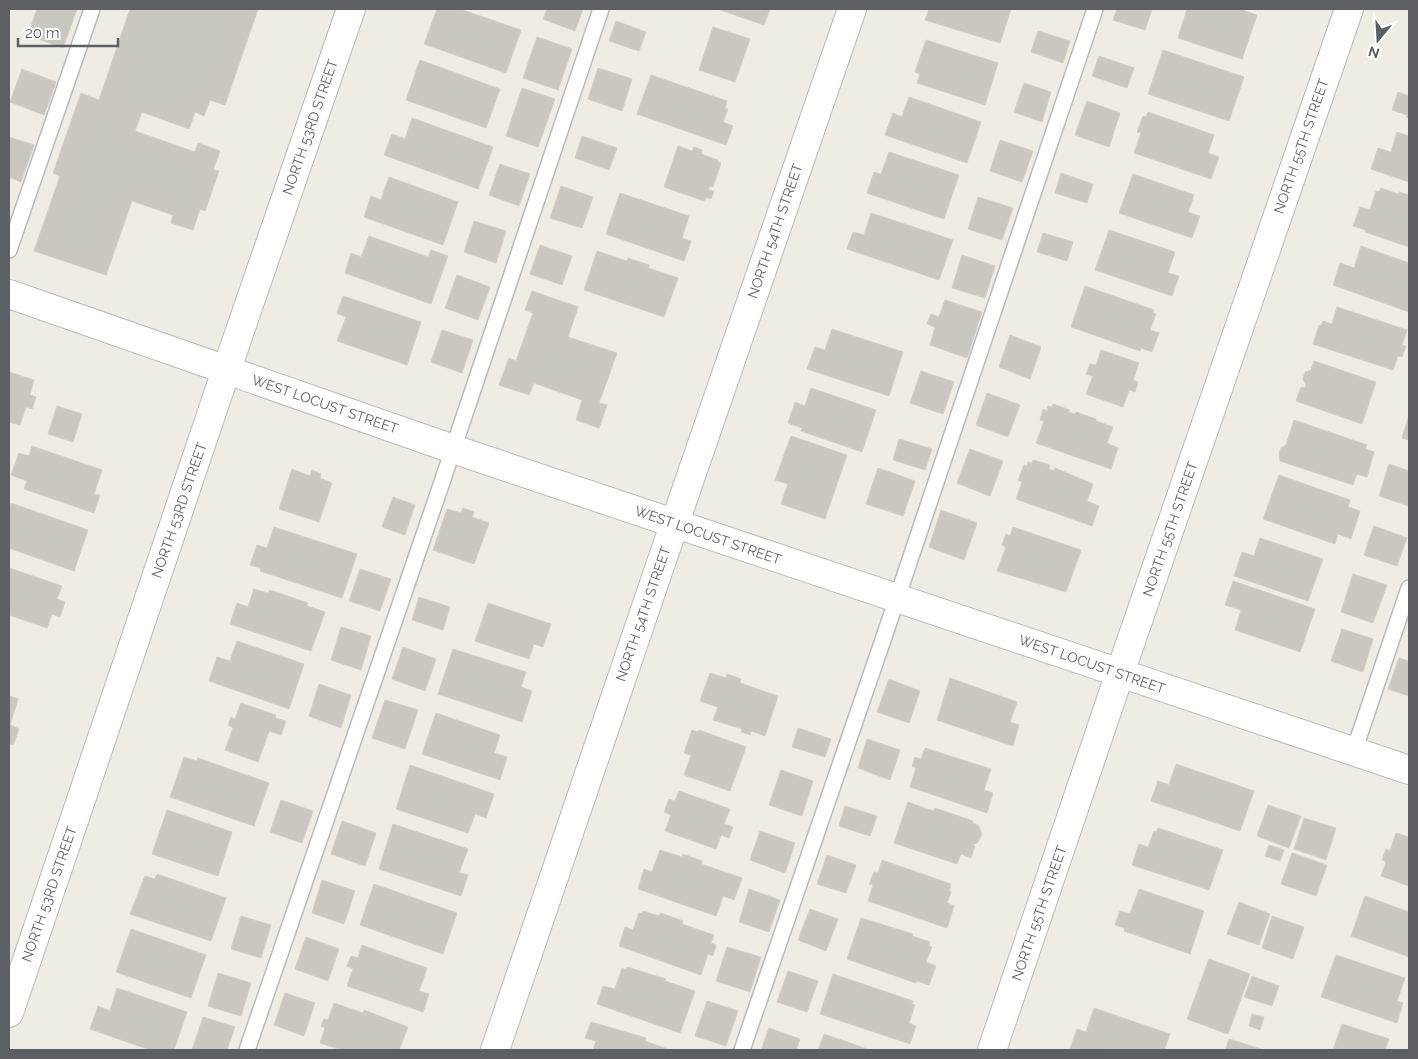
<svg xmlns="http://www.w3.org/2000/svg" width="1418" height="1059" font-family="Raleway,sans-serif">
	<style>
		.building { fill: #cac7c1; stroke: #d4cec2 }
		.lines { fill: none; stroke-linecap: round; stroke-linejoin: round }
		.service-casing { stroke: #b6babe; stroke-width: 18 }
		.minor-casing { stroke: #b6babe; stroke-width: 30 }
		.tertiary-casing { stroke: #b6babe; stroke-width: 30 }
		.service { stroke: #fff; stroke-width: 15 }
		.minor { stroke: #fff; stroke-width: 28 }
		.tertiary { stroke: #fff; stroke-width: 28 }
		.labels { text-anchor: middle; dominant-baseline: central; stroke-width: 4; stroke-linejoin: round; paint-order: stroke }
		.street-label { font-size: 14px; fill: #5c6065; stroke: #fff }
	</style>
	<rect width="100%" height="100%" fill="#efece4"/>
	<path class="building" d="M37,9H77L63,48L28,35Z
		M130,9H258L225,105L210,100L204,116L195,112L189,129L142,112L135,131L195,152L198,143L220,151L213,170L219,171L205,211L200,209L193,230L171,223L173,215L132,201L106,275L34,251L60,176L53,173L81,93L99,100Z
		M437,9H460L521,30L506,73L424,44Z
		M547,9H583L575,31L543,19Z
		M717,9H770L764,25Z
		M929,9H1011L1000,43L925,20Z
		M1117,9H1152L1145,30L1113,20Z
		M1187,9H1239L1257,15L1242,59L1178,38Z
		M616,21L646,32L639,51L609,41Z
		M713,27L750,39L735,82L699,70Z
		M1038,31L1070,41L1063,63L1031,52Z
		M537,37L572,49L558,90L523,78Z
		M926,40L998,63L985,105L917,83L920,74L915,72Z
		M1163,50L1244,77L1229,121L1148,94Z
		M1099,56L1134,68L1127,88L1092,76Z
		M420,60L500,89L486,128L406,100Z
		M598,68L632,79L622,111L588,99Z
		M22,69L56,82L44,115L10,102Z
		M651,75L727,101L725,108L728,109L723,122L733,126L726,145L637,114Z
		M1024,83L1051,92L1042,122L1014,112Z
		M522,88L555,99L538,147L506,136Z
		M1398,92L1409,96V118L1406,117L1407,115L1392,110Z
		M909,97L981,122L967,163L885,135L893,113L902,117Z
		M1087,101L1120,113L1109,147L1075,135Z
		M1148,112L1214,135L1208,153L1219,157L1211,179L1134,153L1141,133L1137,132L1143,116L1146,117Z
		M412,118L493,147L478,189L384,155L392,134L405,139Z
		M1397,132L1409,136V182L1371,169L1378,148L1391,152Z
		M582,136L617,148L609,170L575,158Z
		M9,137L34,145L21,182L9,177Z
		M1000,140L1033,151L1022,182L990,171Z
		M678,146L692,151L694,147L702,150L701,154L718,160V162L721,163L713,187L710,186L708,190L714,191L711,199L706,197L704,201L664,187Z
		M889,152L959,175L944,219L867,193L874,172L881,174Z
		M500,164L530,174L519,206L489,195Z
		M1061,173L1093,184L1087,203L1055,193Z
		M1133,174L1194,195L1188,212L1200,216L1192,238L1119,213Z
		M389,177L458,202L443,245L364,217L371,196L381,200Z
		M561,186L593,197L582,228L550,218Z
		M1381,188L1398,194L1399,192L1409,195V247L1365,232L1366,230L1353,226L1360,207L1370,210L1376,191L1379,192Z
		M620,193L689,216L682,238L691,241L684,261L606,234Z
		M978,197L1013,208L1002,240L968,229Z
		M871,213L953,240L939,280L847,249L853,232L864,235Z
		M474,221L506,231L496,263L464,252Z
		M1109,230L1175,252L1168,273L1179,276L1172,296L1095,270Z
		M1043,233L1073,242L1067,261L1037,252Z
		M369,236L428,257L431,250L448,256L431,304L345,273L351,253L361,257Z
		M540,245L572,256L562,285L530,274Z
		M1361,246L1409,263V312L1333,285L1340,263L1354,268Z
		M597,251L627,261L628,258L649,265L648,268L678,278L664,317L584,290Z
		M962,255L995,266L985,298L952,288Z
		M457,275L490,287L478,320L445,308Z
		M1085,286L1154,310L1153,313L1156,314L1150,330L1159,333L1152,352L1141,348L1140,351L1071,327Z
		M532,291L578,307L568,337L617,353L599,403L607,405L599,428L576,420L582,400L534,383L529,395L499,385L509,358L516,361L533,313L525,310Z
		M343,296L421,322L407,365L337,341L346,317L337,313Z
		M945,300L982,312L967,358L930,345L935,327L927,324L931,314L939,317Z
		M1337,307L1407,330L1402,345L1406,346L1402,357L1398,356L1393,370L1313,344L1319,325L1321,326L1323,321L1332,324Z
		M832,329L903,352L889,396L807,369L815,347L825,350Z
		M442,330L473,340L462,373L431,362Z
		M1010,335L1041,347L1030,379L999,367Z
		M1101,350L1139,363L1133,380L1138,382L1135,392L1129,390L1123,407L1086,394L1093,376L1086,374L1090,364L1096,365Z
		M1314,361L1376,382L1362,424L1296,401L1301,387L1305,388L1306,385L1303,379L1305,372L1311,370Z
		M921,371L954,382L943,414L910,403Z
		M9,372L34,380L30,395L36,397L32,409L26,407L20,425L9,422Z
		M811,388L876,410L862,452L801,431L802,428L788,423L795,402L805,406Z
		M987,393L1020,405L1008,437L976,425Z
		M1053,404L1070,410L1068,412L1075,414L1076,412L1096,419V421L1113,427L1107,443L1118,448L1111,469L1036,443L1044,421L1040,420L1043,409L1047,411L1048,406L1052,407Z
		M57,406L82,414L73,442L48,434Z
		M1409,415V440L1402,438Z
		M1294,420L1367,445L1365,449L1374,452L1367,477L1357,474L1353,485L1280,461L1279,454L1281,448L1286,445Z
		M791,436L847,455L825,519L781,504L788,484L775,480Z
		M899,439L932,449L925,470L893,460Z
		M32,446L102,470L94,494L100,495L94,513L24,489L27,481L11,475L19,453L29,456Z
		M970,449L1003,461L990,496L957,483Z
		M1033,460L1050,465L1049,469L1054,471L1055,468L1093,484L1087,501L1099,506L1092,526L1016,499L1022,482L1018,480L1024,465L1027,466L1028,462L1032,463Z
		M1389,464L1409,471V506L1379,496Z
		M878,468L915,481L903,516L866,504Z
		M292,469L310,476L312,470L321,474L320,478L332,483L319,522L279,509Z
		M1279,475L1350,500L1348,507L1360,511L1351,539L1338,534L1335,544L1263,519Z
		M393,497L415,505L405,535L382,527Z
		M11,503L88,530L74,571L9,548V510Z
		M463,508L474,512L472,517L489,523L474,564L433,550L447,509L461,513Z
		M941,510L977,523L964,560L929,547Z
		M1374,526L1407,538L1397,566L1364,555Z
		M274,527L357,554L342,598L260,571L261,568L250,565L257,545L267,548Z
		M1013,527L1081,550L1066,592L997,571L1006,547L1002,545L1006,534L1010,536Z
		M1260,538L1323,559L1308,601L1234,576L1242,552L1254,556Z
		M9,568L62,586L57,599L65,602L60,617L52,614L47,628L9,615Z
		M360,569L391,579L380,611L349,601Z
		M1353,574L1387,585L1373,623L1341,612Z
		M1233,581L1315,609L1300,652L1235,630L1241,610L1225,605Z
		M254,589L268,593L270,590L308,603L307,606L325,612L311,651L230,624L237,603L248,607Z
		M419,597L450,607L443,630L412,620Z
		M488,603L551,624L543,647L534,644L529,659L475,641Z
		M341,627L371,636L361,670L331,660Z
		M1342,629L1373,639L1363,672L1331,661Z
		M237,641L304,664L289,709L209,681L217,657L230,661Z
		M403,647L436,659L425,691L392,679Z
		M453,649L526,672L521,687L532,691L522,722L438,694Z
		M1399,658L1409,661V696L1388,689Z
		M710,673L726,678L727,674L741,679L740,683L778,696L765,736L751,731L750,735L741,732L742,729L713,720L718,707L700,701Z
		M950,678L1017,702L1010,722L1019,725L1013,746L937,720Z
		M889,679L920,691L909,723L877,712Z
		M319,684L351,695L341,728L309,716Z
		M9,696L18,699L10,725L19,729L13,745L9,744Z
		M385,700L418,710L405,749L372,738Z
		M241,703L276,715L275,718L286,721L281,735L269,731L258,762L225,750L233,728L228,725L231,717L235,719Z
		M436,713L500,735L494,753L507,757L500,780L422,754Z
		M798,728L831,739L825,757L792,747Z
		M692,730L698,732L699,730L746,747L730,791L684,775L691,755L684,753Z
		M867,739L900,750L890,780L858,768Z
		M925,748L991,769L984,790L993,793L987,813L910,787L916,768L912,766L915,757L921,759Z
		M184,757L197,761L198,758L269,783L254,826L170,797Z
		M1176,764L1254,791L1240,831L1151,801L1158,781L1169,785Z
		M410,765L494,794L486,818L475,814L468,833L396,809Z
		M781,770L813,781L802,816L769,805Z
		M679,791L730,809L724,824L733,827L729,838L721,835L716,849L665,831L671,815L664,812L669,799L675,801Z
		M281,800L313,811L302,843L270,832Z
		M908,802L933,811L935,808L973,821L972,823L978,825L982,834L978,842L973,845L975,846L971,858L961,854L957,864L894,843Z
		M1268,805L1301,816L1289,848L1257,836Z
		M845,806L877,816L870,836L839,826Z
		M167,810L232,832L218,876L152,854Z
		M1304,818L1336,828L1326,860L1294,849Z
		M342,821L376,833L365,866L331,854Z
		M393,824L468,849L459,873L468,875L461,896L379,869Z
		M1158,828L1223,850L1209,890L1132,865L1139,844L1148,847L1154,831L1156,832Z
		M760,831L795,843L785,873L750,860Z
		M1396,833L1409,837V886L1381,876L1386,862L1382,860L1386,849L1390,851Z
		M1269,845L1284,850L1280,861L1265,856Z
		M660,850L682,857L683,854L702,861L701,864L742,878L734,900L723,896L716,916L638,889L644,869L652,872Z
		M1292,853L1327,865L1316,896L1281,884Z
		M827,855L856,865L846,893L817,884Z
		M882,860L951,884L949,891L951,892L947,903L954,906L947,928L868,901L873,885L869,884L874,872L878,873Z
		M157,874L226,898L211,941L130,914L145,876L155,879Z
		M322,880L355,891L344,924L312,913Z
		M374,884L457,913L443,954L360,925Z
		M749,889L780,900L769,932L739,922Z
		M1139,889L1204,911L1190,954L1124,931L1125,928L1115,925L1120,911L1130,914Z
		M1365,896L1409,912V957L1351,936Z
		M1239,902L1270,914L1259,945L1227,934Z
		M810,909L838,919L826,951L798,940Z
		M643,911L659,916L661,913L683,921L682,924L714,935L711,943L716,945L713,956L708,954L701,975L619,946L625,927L633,930L639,913L642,914Z
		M241,916L271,925L261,958L231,949Z
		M1272,916L1304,927L1293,959L1262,948Z
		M861,918L913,934L912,936L930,942L929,946L932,947L926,962L936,966L929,985L917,981L916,983L847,959Z
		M131,929L206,955L191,998L116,972Z
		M306,937L339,949L328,981L295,969Z
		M362,945L427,968L419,991L429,994L423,1012L347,986L353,969L347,966L351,956L358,958Z
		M727,947L761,957L750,992L716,981Z
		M1336,955L1405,978L1397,1001L1403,1003L1397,1023L1321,997Z
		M1209,959L1250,974L1228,1034L1187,1019Z
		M627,967L666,979L665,981L695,991L680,1033L597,1004L603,986L615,989L622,968L626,970Z
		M788,971L818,981L807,1012L777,1002Z
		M218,973L251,983L241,1016L208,1006Z
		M833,974L913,1001L912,1004L915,1005L909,1023L916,1026L910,1044L820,1014Z
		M1252,976L1279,986L1272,1006L1244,997Z
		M117,988L187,1012L174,1050H150L90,1029L98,1006L110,1011Z
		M285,993L315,1003L304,1036L274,1025Z
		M707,1001L738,1011L726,1046L695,1036Z
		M334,1003L363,1013L364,1010L408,1027L399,1050H342L320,1043L325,1028L321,1026L324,1019L328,1020Z
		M1094,1008L1170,1034L1164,1050L1070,1049L1077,1029L1086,1032Z
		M1252,1014L1264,1017L1260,1030L1249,1026Z
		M203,1017L235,1027L227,1050H192Z
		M591,1022L646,1038L645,1041L670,1050H593L596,1041L585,1038Z
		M1342,1024L1389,1039L1385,1050H1333Z
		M769,1028L800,1039L796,1050H761Z
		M824,1034L870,1050H818Z
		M1229,1039L1261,1049L1260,1050H1225Z"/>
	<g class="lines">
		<defs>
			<path id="service" d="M9,250L92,9
				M1354,751L1409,588
				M247,1050L441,485L601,9
				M742,1050L884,637L1095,9"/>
			<path id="minor" d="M9,1013L214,406L351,9
				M495,1050L661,563L852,9"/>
			<path id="tertiary" d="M9,294L453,449L1409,770
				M992,1050L1120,673L1349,9"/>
		</defs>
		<use href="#service" class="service-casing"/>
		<use href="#minor" class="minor-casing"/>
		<use href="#tertiary" class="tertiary-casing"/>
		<use href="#service" class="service"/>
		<use href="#minor" class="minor"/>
		<use href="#tertiary" class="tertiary"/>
	</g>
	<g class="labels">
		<g class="street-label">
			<text transform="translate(310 127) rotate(-71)">NORTH 53RD STREET</text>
			<text transform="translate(1301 146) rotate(-71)">NORTH 55TH STREET</text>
			<text transform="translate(775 231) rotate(-71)">NORTH 54TH STREET</text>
			<text transform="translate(325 404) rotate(19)">WEST LOCUST STREET</text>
			<text transform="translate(179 510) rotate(-71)">NORTH 53RD STREET</text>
			<text transform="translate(1170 529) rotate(-71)">NORTH 55TH STREET</text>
			<text transform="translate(708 535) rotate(19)">WEST LOCUST STREET</text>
			<text transform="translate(643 614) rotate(-71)">NORTH 54TH STREET</text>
			<text transform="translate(1092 664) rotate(19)">WEST LOCUST STREET</text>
			<text transform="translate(49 894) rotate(-71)">NORTH 53RD STREET</text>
			<text transform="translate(1039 913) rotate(-71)">NORTH 55TH STREET</text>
		</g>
	</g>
	<rect width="1418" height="1059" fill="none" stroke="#5c6065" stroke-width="20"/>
	<g transform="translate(1378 40) rotate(198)" stroke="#ffffff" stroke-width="4" paint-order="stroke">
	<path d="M0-4L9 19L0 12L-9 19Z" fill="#5c6065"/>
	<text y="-8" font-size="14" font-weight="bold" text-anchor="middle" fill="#5c6065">N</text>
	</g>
	<path d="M18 38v8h100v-8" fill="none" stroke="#5c6065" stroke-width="2.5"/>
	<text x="25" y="38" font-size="15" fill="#5c6065" stroke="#ffffff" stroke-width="4" paint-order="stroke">20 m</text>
</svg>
